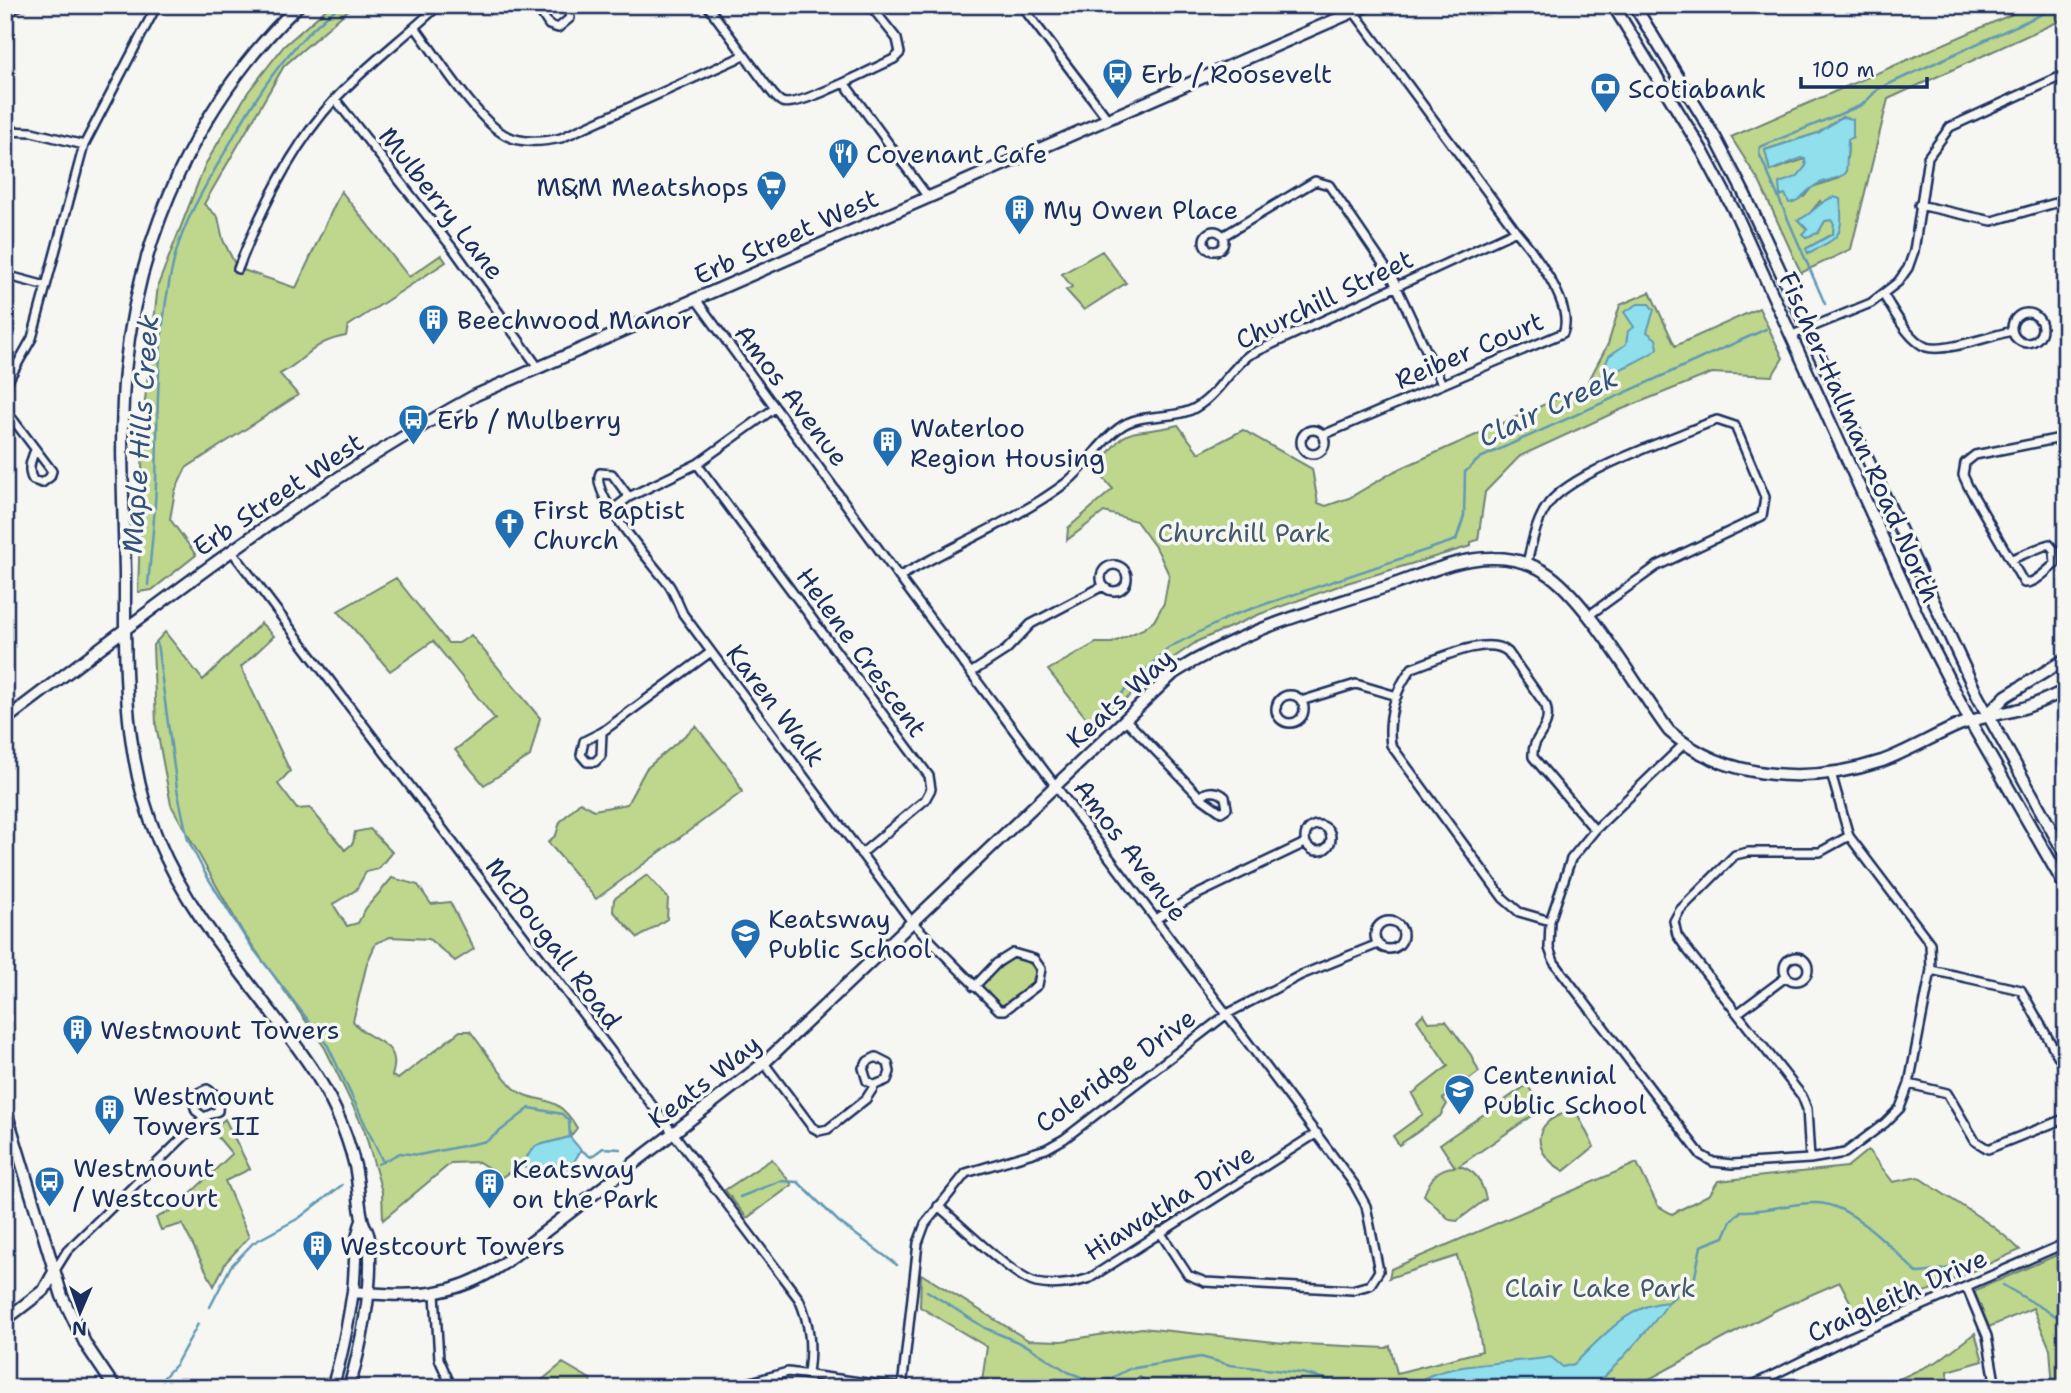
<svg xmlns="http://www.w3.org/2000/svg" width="2071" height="1393" font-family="'Shantell Sans',sans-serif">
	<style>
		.green { fill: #bfd68d; stroke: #6d8276; stroke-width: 2; fill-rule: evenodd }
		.water { fill: #8fdfec; stroke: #6199b3; stroke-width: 2 }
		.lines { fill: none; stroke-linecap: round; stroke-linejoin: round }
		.stream { stroke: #6199b3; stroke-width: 2.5 }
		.street-casing { stroke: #1b2f5e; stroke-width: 12 }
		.secondary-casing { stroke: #1b2f5e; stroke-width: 15 }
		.street { stroke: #f6f6f2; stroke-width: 7 }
		.secondary { stroke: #f6f6f2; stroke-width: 10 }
		.labels { text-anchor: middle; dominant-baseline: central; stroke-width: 7; stroke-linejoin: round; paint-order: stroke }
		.poi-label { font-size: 26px; fill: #1b2f5e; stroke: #f6f6f2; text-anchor: start }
		.street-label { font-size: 26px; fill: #1b2f5e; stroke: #f6f6f2 }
		.park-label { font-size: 26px; fill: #44596a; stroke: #f6f6f2 }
		.water-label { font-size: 28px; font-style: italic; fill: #32527a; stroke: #f6f6f2 }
	</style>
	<rect width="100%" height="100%" fill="#f6f6f2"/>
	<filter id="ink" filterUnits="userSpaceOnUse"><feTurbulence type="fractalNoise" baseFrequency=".0143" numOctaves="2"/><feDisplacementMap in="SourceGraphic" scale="14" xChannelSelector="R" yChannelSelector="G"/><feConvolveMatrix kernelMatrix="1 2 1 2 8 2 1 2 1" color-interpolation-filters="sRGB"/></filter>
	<g filter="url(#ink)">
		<path class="green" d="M331,5H354L284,66L204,204L218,217L223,240L237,268L296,288L341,191L409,277L441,255L446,262L348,326L346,336C311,342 308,359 280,374L298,395L186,468L175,491L170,519L196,555L152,590L138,592L144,409L158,285L205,165L248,92L284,46Z
			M2033,5H2066V18L1888,99L1851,249L1801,273L1760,183L1731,137ZM1842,117C1849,142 1852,157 1838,179L1812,187L1804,197L1785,194L1806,166L1805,159L1770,171L1765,150L1818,133ZM1820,201L1839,232L1808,253L1807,248L1833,234L1834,224L1831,220L1825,221L1818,233L1806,237L1807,229L1798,220L1806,218Z
			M1102,251L1126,283L1084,310L1066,290L1072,287L1062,274Z
			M1650,292L1675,346L1759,308L1783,358L1772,376L1712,373L1620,410L1520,456L1485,492L1478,540L1471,542V546L1347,583L1260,614L1198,641L1160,667L1095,729L1048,670L1096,643H1112L1143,629L1154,621L1164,603L1169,575L1158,551L1136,521L1104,512L1067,540L1068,528L1113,489L1096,470C1130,419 1128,438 1178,425L1199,453L1243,430L1312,469L1318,503L1326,506L1349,498L1395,471L1586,386L1608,344L1620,305Z
			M396,578L448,643H459L471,635L540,718L530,756L484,785L455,750L495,719L433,641L390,671L338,611Z
			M261,623L274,636L241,667L290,771L278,784L297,809L310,808L345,850L353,843L355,832L370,829L392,852L378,869L366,872L356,890L333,904L347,926L358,923L366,908L392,878L418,885L431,904L450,902L474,949L455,961L429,939L390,937L376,943L367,963L353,1021C367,1043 404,1039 392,1076L398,1079L460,1031H470C484,1049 498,1072 514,1088C534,1107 554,1088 577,1128L570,1137L536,1146L520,1165L502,1177L479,1162L451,1163L383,1220L382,1192L364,1129L325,1048L242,931L171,805L156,725L153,645L165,632L203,680Z
			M696,726L735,776L742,792L596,899L548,842L556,835L560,822L580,802L594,810L627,804L646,769Z
			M647,875L668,898L667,919L638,938L613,911L614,899Z
			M1014,956C1026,958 1031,962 1036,973C1031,988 1013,1006 996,1006L981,989L983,982Z
			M1423,1014L1428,1022L1446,1021L1471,1055L1479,1072L1443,1099L1447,1104L1440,1116L1399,1145L1393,1136L1423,1114L1412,1094L1448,1066L1417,1020Z
			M1527,1085L1543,1108L1459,1166C1476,1170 1482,1182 1486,1199L1457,1221L1450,1220L1424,1195C1430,1180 1437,1167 1455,1167L1440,1144Z
			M1576,1111L1594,1147L1564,1171C1527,1151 1533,1116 1576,1111Z
			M225,1119L250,1169L225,1181L249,1237L226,1262L214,1286L182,1224L161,1230L156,1218L174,1209L232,1154L212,1130Z
			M1868,1150L1893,1182L1918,1177C1952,1201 1990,1220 2020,1250L1860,1321L1840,1282L1778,1309L1633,1388H1162L1139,1377L1129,1388H981L987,1347L920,1307L921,1274L1028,1340L1062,1341L1142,1328L1284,1343L1386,1348L1390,1346L1397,1373L1482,1351L1478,1325L1457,1256L1389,1278L1391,1269L1637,1163L1658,1206L1672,1214L1710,1194L1718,1181L1847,1167Z
			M772,1159L792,1185L747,1218L725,1190Z
			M2066,1251V1388H2053L2050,1349L2033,1308L1989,1327L1974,1291Z
			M1975,1333L1983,1361L1948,1371V1388H1880L1938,1361Z
			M563,1363L590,1379L593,1388H532Z"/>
		<path class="water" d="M1842,117L1853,119V137L1848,140L1846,173C1836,181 1823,179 1813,187C1803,193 1802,201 1789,203L1785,194L1780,196L1779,183L1797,177L1806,166L1805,159L1801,158L1770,171L1765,150L1818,133Z
			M1834,197L1840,199C1844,237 1839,238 1808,253L1806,249L1833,234L1834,224L1831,220L1825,221L1818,233L1806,237L1802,234L1807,229L1798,220C1813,215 1818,201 1834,197Z
			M1638,304H1649L1654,310L1647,332L1656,339L1658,348C1654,354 1606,377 1600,377L1609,356L1626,344L1628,331L1634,327L1624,312Z
			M570,1137L581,1150L571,1167C553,1172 536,1176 520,1165L536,1146Z
			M1668,1302C1664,1313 1602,1382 1592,1388H1410C1435,1361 1514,1364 1551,1357L1563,1367L1574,1364C1602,1338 1628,1304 1668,1302Z"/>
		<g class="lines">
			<path class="stream" d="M1825,304L1759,153L1760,147L1862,105L1878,89L2062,5
				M148,585C151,551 155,517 156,484C158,407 156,331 175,256C186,214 213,174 234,136C262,86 294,39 341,5
				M157,643L177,789L188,840L205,873L248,942L328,1046L383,1162
				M1107,708L1168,648L1233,615L1456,540L1464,516L1465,472L1480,458L1766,329
				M581,1150L591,1157L603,1148L620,1149
				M378,1164L400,1153L419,1155L487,1141L530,1108L562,1114L569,1121L570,1137
				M740,1197L780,1181L798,1182L839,1222L897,1265
				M2003,1285L2066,1322
				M927,1291L985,1328L1029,1347L1068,1372L1094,1382L1106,1381L1129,1369L1201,1357L1230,1365L1301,1373L1362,1388
				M1667,1303L1694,1281L1701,1246L1724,1237L1731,1221L1741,1211C1767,1212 1792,1202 1817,1203C1852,1204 1893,1249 1917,1273C1939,1273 1956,1263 1979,1265
				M210,1307L231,1266L253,1243L299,1218L342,1185
				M154,1388L176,1364L198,1324"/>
			<defs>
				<path id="street" d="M536,5L549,25L558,28L570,18L567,5
					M707,5L770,90C773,94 778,100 782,102C797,109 876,67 894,59L900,53L897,39L870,5
					M1021,5L1107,118
					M5,12L21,5
					M415,27C436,55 478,122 507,136C524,144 543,142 561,138L743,56
					M845,84L927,196
					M335,99L454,250L538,367
					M5,131L32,132L84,145
					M1919,205L1992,221L2066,200
					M1204 241a10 10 0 1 1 20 0a10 10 0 1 1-20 0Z
					M1223,236L1315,181L1329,185L1392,277L1442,384
					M238,269C261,209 292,146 336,98C367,65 405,37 439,5
					M5,275L46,286
					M1884,296C1894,311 1908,340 1926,347C1944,353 1993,335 2012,331
					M695,298L899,577L1354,1184L1366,1206L1379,1271L1370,1285L1352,1290L1205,1282L1188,1275L1160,1232
					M2012 328a15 15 0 1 1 30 0a15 15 0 1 1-30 0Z
					M1790,336L1871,303L1898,282L1908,268L1914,251L1928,157L1950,127L2066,74
					M5,386L32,338L84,145L157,5
					M5,409L52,471L50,477L42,483L33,480C27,470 31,460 35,450
					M1301 442a12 12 0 1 1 24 0a12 12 0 1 1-24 0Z
					M1323,435L1563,333C1575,306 1533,251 1516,231
					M697,464L929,776L931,789L925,800L861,854
					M629,497L612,474L600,473C589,494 654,565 669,585C675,594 678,604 683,614L912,922L999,1010H1005L1038,985L1041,969L1034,959L1013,953L997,963L974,987
					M612,510L629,497L697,464L775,408
					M231,550L799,1299C810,1324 812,1346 808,1373
					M2012,559L2049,544L2054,550L2055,564C2046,571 2035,584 2024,583L1968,486L1963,475L1965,463L1975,455L2066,437
					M1527,563C1532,543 1536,520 1549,503C1575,471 1666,441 1706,424L1717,420L1735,426L1765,497L1762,516L1657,566L1588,616
					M1101 578a13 13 0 1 1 26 0a13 13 0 1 1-26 0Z
					M899,577C953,545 1017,520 1067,482C1087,466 1098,443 1119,428C1140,412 1168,420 1191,410C1215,399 1228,371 1249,355L1516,231L1354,12
					M972,672L1006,650L1031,624L1103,586
					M1276 709a14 14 0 1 1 28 0a14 14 0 1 1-28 0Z
					M1301,701L1356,684L1397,696
					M1125,719L1200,797L1221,812L1227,808L1225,797C1218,790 1207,790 1200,797
					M602,732L601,756L595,762H587L581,755L584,741L602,732L711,652
					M1684,744L1595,830L1571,859L1550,921L1549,948L1554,962L1701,1155L1713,1162L1732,1164L1810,1159L1845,1153L1885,1123L1900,1108L1909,1084L1931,970L1930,943L1849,836L1831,773
					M1305 838a13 13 0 1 1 26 0a13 13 0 1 1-26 0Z
					M1156,919L1192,897L1305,843
					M1550,921L1519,912L1503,898L1391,745C1387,719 1395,689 1412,668C1436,660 1488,634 1508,652L1546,706C1553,730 1531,736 1533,757L1595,830
					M1375 935a14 14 0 1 1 28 0a14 14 0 1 1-28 0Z
					M1784 969a12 12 0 1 1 24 0a12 12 0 1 1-24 0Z
					M1931,970L2021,990L2066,1070
					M1738,1013L1786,977
					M764,1063L812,1127L819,1131L828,1129L866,1099L875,1085L887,1080L890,1072L888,1063L876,1057L868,1061L863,1068L867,1081L875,1085
					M1909,1084L1947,1093L1975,1141L1988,1149L2066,1118
					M1810,1159L1807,1109L1802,1096L1686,948L1677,935L1674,921L1680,910L1735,855L1748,852H1820L1849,836
					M938,1206C959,1223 1014,1278 1036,1283C1055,1287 1072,1284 1090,1278L1317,1133
					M54,1272L67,1251L204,1117L218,1111L219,1097L207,1089L198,1093L193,1101L196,1111L204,1117
					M1967,1288L1987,1336L1996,1388
					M435,1294L439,1359L452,1388
					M729,1388L788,1372L903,1388
					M902,1388L918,1243L925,1224L966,1173L1046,1149L1064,1139L1227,1014L1301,975L1378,944
					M1747,1388L1850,1337L2066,1243"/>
				<path id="secondary" d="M299,5C199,100 138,234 125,371C119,435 124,508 125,574C125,663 122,756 158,840C193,924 259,990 309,1064C330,1094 346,1130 355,1166C359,1184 358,1201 362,1218C363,1226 369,1232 369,1239C374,1287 362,1342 349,1388
					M1613,5L1703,152L1737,216L1930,643L1970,721L2066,888
					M1634,5L1716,139L1745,195L1978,697L2066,856
					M1988,714L2006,696L2066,659
					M5,720C158,604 308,487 476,395L1369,5
					M5,1108L62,1296L86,1345L115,1388
					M353,1292C412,1297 452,1299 503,1264L764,1063L1174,673C1239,631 1313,611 1386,587C1420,576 1457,557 1494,558C1511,558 1530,563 1545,572C1585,596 1638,690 1669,731C1727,782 1812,784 1882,761C1909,751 1933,736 1959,725C1979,717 1997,715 2016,710C2034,706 2049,698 2066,690
					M5,1320L44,1290L54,1272
					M332,1388C342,1357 348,1324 353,1291C356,1267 353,1243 362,1221"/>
			</defs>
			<use href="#street" class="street-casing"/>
			<use href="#secondary" class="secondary-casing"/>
			<use href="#street" class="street"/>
			<use href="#secondary" class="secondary"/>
		</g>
	</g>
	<defs>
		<symbol id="bus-pin" viewBox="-11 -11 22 30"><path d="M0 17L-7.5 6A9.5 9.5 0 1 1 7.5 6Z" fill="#1f6fb2" stroke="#f6f6f2"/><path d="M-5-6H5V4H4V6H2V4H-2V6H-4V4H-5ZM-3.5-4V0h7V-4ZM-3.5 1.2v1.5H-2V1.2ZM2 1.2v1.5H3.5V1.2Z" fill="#fff"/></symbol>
		<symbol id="bank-pin" viewBox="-11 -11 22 30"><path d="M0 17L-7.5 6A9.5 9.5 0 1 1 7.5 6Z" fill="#1f6fb2" stroke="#f6f6f2"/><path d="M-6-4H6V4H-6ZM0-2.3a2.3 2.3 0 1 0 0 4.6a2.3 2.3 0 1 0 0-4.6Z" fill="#fff"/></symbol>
		<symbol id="restaurant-pin" viewBox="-11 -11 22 30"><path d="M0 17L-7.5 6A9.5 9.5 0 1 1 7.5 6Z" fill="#1f6fb2" stroke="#f6f6f2"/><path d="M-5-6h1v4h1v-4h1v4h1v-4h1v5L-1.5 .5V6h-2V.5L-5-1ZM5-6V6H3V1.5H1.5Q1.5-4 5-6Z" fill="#fff"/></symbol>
		<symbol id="supermarket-pin" viewBox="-11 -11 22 30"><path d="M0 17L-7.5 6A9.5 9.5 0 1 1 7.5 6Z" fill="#1f6fb2" stroke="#f6f6f2"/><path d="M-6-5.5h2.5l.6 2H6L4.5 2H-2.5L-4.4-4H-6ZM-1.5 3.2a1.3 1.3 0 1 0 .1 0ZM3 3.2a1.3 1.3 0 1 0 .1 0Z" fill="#fff"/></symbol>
		<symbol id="building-pin" viewBox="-11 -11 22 30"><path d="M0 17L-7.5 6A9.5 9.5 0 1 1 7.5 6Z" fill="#1f6fb2" stroke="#f6f6f2"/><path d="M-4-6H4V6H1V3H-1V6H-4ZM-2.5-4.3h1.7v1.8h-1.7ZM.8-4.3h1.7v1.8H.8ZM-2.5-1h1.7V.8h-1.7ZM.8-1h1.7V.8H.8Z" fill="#fff"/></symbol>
		<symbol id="church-pin" viewBox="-11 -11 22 30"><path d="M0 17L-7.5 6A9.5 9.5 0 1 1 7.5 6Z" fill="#1f6fb2" stroke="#f6f6f2"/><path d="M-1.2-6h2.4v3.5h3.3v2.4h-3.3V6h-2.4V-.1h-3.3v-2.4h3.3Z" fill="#fff"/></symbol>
		<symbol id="school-pin" viewBox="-11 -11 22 30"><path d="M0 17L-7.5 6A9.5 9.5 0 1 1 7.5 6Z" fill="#1f6fb2" stroke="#f6f6f2"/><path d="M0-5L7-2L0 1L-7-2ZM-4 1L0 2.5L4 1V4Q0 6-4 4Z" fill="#fff"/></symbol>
	</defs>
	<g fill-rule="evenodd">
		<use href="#bus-pin" x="1100" y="56" width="35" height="47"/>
		<use href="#bank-pin" x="1588" y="70" width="35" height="47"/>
		<use href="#restaurant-pin" x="826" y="136" width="35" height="47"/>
		<use href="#supermarket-pin" x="754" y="168" width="35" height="47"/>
		<use href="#building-pin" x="1002" y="192" width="35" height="47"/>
		<use href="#building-pin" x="416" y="302" width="35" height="47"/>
		<use href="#bus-pin" x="396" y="402" width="35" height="47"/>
		<use href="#building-pin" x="870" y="424" width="35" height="47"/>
		<use href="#church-pin" x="492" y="506" width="35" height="47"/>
		<use href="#school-pin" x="728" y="916" width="35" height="47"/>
		<use href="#building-pin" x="60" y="1012" width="35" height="47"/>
		<use href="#school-pin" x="1442" y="1072" width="35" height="47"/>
		<use href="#building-pin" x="92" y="1092" width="35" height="47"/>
		<use href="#bus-pin" x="32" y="1164" width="35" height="47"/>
		<use href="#building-pin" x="472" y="1166" width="35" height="47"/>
		<use href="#building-pin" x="300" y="1228" width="35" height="47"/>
	</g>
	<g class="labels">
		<g class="poi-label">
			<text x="1141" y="73">Erb / Roosevelt</text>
			<text x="1628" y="88">Scotiabank</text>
			<text x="866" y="153">Covenant Cafe</text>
			<text x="749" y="186" text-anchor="end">M&amp;M Meatshops</text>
			<text x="1043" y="209">My Owen Place</text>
			<text x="457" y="319">Beechwood Manor</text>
			<text x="437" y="419">Erb / Mulberry</text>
			<text x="910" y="427">Waterloo<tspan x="910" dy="30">Region Housing</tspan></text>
			<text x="533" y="509">First Baptist<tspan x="533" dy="30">Church</tspan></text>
			<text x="768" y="918">Keatsway<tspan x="768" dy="30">Public School</tspan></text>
			<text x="100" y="1029">Westmount Towers</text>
			<text x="1483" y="1074">Centennial<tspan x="1483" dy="30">Public School</tspan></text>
			<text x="133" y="1095">Westmount<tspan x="133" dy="30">Towers II</tspan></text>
			<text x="73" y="1167">Westmount<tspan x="73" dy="30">/ Westcourt</tspan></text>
			<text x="512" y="1168">Keatsway<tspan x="512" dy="30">on the Park</tspan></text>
			<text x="340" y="1245">Westcourt Towers</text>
		</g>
		<g class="street-label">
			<text transform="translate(442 203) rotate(52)">Mulberry Lane</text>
			<text transform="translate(786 236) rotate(-24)">Erb Street West</text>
			<text transform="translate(1324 299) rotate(-26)">Churchill Street</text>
			<text transform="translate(1469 350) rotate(-23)">Reiber Court</text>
			<text transform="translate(792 395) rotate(53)">Amos Avenue</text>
			<text transform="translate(1860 437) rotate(66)">Fischer-Hallman Road North</text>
			<text transform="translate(278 494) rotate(-34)">Erb Street West</text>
			<text transform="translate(862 652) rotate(54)">Helene Crescent</text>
			<text transform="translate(1120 698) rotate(-42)">Keats Way</text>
			<text transform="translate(776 705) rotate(53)">Karen Walk</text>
			<text transform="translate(1131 850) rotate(53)">Amos Avenue</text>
			<text transform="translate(554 943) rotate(53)">McDougall Road</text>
			<text transform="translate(1115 1070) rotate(-36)">Coleridge Drive</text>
			<text transform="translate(704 1081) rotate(-38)">Keats Way</text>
			<text transform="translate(1169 1202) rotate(-32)">Hiawatha Drive</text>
			<text transform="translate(1897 1295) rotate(-24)">Craigleith Drive</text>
		</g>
		<g class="park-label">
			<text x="1244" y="532">Churchill Park</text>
			<text x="1600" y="1287">Clair Lake Park</text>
		</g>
		<g class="water-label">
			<text transform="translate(1548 407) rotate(-25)">Clair Creek</text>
			<text transform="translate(140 434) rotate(-86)">Maple Hills Creek</text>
		</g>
	</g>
	<rect width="2071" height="1393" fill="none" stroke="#f6f6f2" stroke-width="28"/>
	<rect x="14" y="14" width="2043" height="1365" fill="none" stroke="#1b2f5e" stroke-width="2.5" filter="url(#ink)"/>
	<g transform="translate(80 1312) rotate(182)" stroke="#f6f6f2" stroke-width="5" paint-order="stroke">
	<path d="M0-5L12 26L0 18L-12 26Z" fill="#1b2f5e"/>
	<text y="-10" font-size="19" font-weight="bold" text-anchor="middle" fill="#1b2f5e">N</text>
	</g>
	<path d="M1801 77v10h126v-10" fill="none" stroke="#1b2f5e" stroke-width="3.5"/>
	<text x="1812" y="77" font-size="21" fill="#1b2f5e" stroke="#f6f6f2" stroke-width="5" paint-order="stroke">100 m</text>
</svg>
